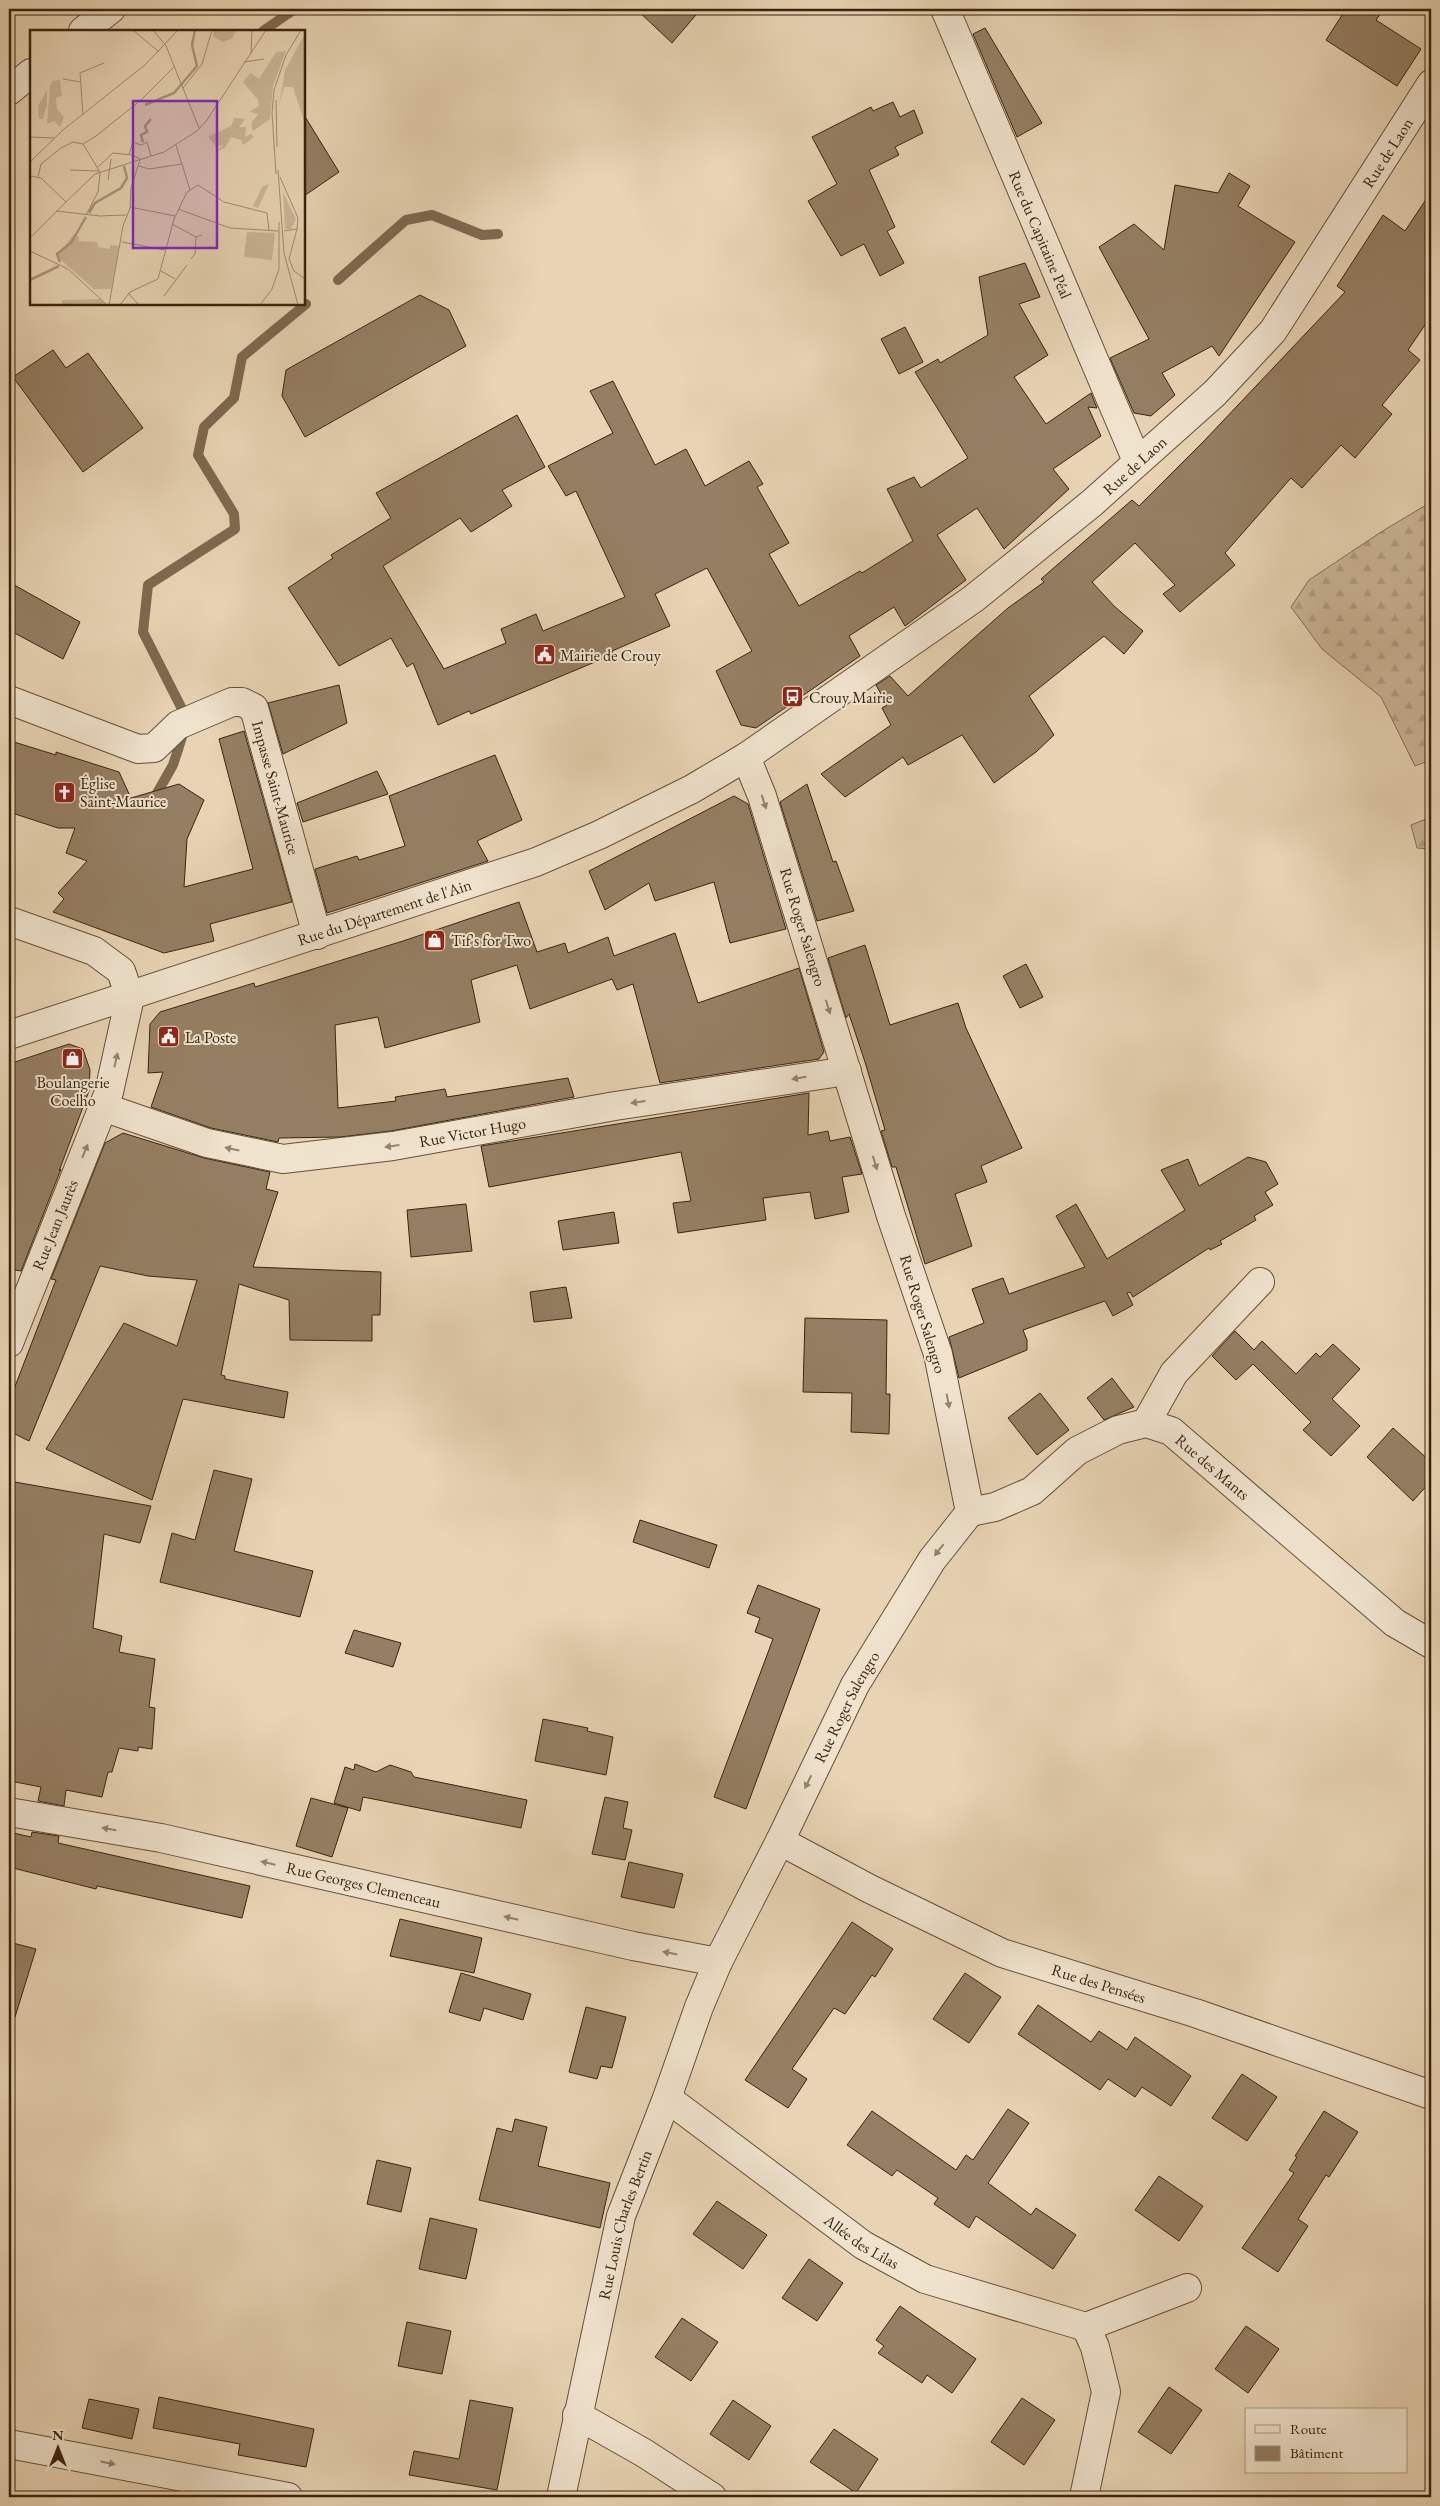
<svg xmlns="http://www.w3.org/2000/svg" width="1440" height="2506" font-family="'EB Garamond',serif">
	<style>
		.forest { fill: url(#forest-firs); stroke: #836c53 }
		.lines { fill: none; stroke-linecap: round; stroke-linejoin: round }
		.stream { stroke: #7f6950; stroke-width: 10 }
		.building { fill: #957f64; stroke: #3b230e }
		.minor-casing { stroke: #664f38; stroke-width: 30 }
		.minor { stroke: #f0e3ce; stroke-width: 28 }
		.oneway { fill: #96836e }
		.labels { text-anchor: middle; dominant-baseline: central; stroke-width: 4; stroke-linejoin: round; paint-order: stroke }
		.street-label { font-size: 16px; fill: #3b230e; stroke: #f0e3ce }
		.poi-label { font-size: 16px; fill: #3b230e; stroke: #f0e3ce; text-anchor: start }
		.inset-river { fill: none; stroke: #ad987c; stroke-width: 2.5 }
		.inset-road { fill: none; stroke: #a38d72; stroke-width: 1 }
		.view { fill: #7b2cbf; fill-opacity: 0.15; stroke: #7b2cbf; stroke-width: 2.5 }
		.inset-edge { fill: none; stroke: #3b230e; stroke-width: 2.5 }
	</style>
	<defs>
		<pattern id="forest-firs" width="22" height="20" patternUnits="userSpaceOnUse" patternTransform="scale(1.25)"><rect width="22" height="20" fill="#cbb698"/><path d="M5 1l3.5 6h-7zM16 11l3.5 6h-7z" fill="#af9c82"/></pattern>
	</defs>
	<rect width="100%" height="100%" fill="#e8d4b4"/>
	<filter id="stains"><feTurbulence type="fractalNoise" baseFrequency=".004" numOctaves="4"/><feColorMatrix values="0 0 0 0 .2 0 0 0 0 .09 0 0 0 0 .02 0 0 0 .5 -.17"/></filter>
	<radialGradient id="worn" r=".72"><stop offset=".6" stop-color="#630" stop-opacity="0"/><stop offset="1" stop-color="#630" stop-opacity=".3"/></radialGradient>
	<path class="forest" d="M1431,502V760L1415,766L1381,697L1322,649L1291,607L1309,580L1381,532Z
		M1431,817V849L1417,848L1411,825Z"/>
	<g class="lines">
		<path class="stream" d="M263,31L292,11L300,9
			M338,280L406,220L432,215L482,235L498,234
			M152,802L173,765L183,734L182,709L143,632L148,585L235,529L234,514L198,455L204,427L234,398L242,357L306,304"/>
	</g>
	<path class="building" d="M636,9H701L672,43Z
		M1346,9H1384L1376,20L1421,49L1397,86L1326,40Z
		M985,28L1042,123L1017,137L973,34Z
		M893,102L900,117L914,110L923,133L895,147L899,155L869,170L895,227L887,231L904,263L880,276L864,244L841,256L808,201L837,184L812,137L871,107L873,111Z
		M304,115L339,172L304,196Z
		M1229,173L1250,186L1238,206L1295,242L1219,356L1212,346L1162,373L1175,395L1151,416L1134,413L1110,358L1149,339L1099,247L1134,224L1164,250L1175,185L1218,193Z
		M1431,192V316L1408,350L1420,360L1382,405L1392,414L1355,458L1341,445L1302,488L1291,478L1225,553L1235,565L1180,612L1163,594L1175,585L1135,543L1092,582L1114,606L1143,631L1124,654L1104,636L1029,696L1054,735L1036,752L994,783L962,735L908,765L903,757L845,797L821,774L891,725L882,708L887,705L876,685L890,676L908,696L1008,608L1044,582L1041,579L1132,500L1139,506L1204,441L1345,292L1337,286L1383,215L1405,231Z
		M1025,263L1040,297L1019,304L1048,355L1014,377L1046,424L1091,393L1097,408L1088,407L1101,436L1053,469L1069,489L1004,549L977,508L937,535L966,580L905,626L894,607L849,636L860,656L756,728L741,725L716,671L752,651L707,568L655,594L670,626L612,651L614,654L471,714L469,711L438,725L413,663L407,667L391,638L339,666L288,588L333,558L331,555L391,518L376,493L517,415L545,467L502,490L512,506L471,532L460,518L383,566L444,669L506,643L501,629L536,614L543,631L625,597L576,491L566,496L548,466L613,433L590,391L613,381L655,465L686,449L705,486L749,461L763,484L757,487L789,543L769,554L799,606L860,571L862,573L913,541L887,489L914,477L921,488L968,458L915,372L938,359L940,363L988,335L979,277Z
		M420,295L449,310L466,346L305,437L282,396L286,370Z
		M905,327L923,362L899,374L881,339Z
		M53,350L66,368L88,353L143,428L83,472L13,377Z
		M9,582L80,622L63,659L9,630Z
		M339,685L347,723L283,754L268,703Z
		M244,731L292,902L210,924L214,941L164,953L53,912L64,899L58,893L87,861L66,853L75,828H58L9,812V743L13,745L14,742L56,755V752L119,772L131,798L179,784L204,800L187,839L184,887L253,869L219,739Z
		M495,755L522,820L477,841L488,861L327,913L315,869L357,856L359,860L405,846L389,796Z
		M377,771L388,794L303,822L297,803Z
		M807,784L833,862L836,861L854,911L817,921L780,802Z
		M734,796L748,804L786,929L730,943L714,882L655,901L649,883L605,910L589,871Z
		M519,902L537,952L565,943L568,953L608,937L614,956L675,933L698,1003L799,968L824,1052L819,1059L660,1083L633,984L617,990L612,979L530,1009L517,965L471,980L480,1022L385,1048L378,1017L335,1025L338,1108L396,1101L395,1097L445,1089L447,1097L568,1078L574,1097L391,1131L340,1137L279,1138L278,1142L211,1128L151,1107L163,1072L148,1073L150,1024L160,1012L254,983L255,987L403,941Z
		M865,945L890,1025L958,1003L966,1028L1022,1148L981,1166L987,1182L955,1194L972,1246L925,1264L896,1167H892L881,1131L885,1130L865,1062L849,1014L846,1018L828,958Z
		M1026,964L1043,997L1020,1008L1003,976Z
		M69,1044L83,1049L90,1070L89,1091L59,1171L61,1169L21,1271L9,1269V1064Z
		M809,1093L808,1135L828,1131L830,1141L850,1137L862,1174L842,1177L849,1212L815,1219L810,1192L763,1198L766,1220L678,1233L673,1203L691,1201L681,1152L489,1187L481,1146Z
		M123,1133L204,1158L270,1172L266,1189L278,1192L253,1267L381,1272L380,1315H372V1341L290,1340L289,1300L239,1284L221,1375L225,1376V1379L288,1392L284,1418L183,1399L152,1500L46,1449L124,1323L177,1346L197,1280L148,1276L100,1266L29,1441L9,1431V1402L56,1280L51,1279L105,1143Z
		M1248,1157L1266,1162L1278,1184L1265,1192L1273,1205L1254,1216L1256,1220L1220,1241L1222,1244L1210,1250L1209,1248L1133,1297L1130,1292L1127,1293L1133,1305L1113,1316L1105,1301L1023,1330L1027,1340V1350L959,1378L949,1337L984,1323L972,1289L1003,1278L1009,1294L1085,1267L1056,1216L1076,1204L1107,1259L1185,1210L1161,1170L1188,1159L1199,1186Z
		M466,1204L472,1251L411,1257L407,1210Z
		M614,1212L619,1243L563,1250L558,1221Z
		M566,1287L572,1318L534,1322L530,1292Z
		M805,1318L887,1320L886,1394H890L889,1434L851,1432L852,1393L803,1392Z
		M1235,1331L1254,1350L1262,1341L1296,1374L1316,1353L1320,1357L1333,1344L1360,1369L1332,1399L1360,1426L1331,1456L1303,1430L1311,1422L1253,1364L1236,1380L1212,1356Z
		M1112,1378L1134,1407L1104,1420L1087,1398Z
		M1040,1393L1069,1430L1037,1455L1008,1418Z
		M1393,1428L1431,1462V1481L1413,1501L1367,1457Z
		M214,1470L252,1479L234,1551L313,1571L300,1617L160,1582L172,1533L195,1540Z
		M9,1481L151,1506L140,1543L104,1534L93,1628L122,1636L119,1652L155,1659L149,1707L155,1708L152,1749L138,1747V1751L119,1748L112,1772H108L102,1797L66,1790L64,1806L38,1801L41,1787L10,1781L14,1754L9,1753Z
		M640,1520L717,1545L709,1568L633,1542Z
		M758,1585L820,1609L746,1809L714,1797L773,1639L755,1632L760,1618L747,1613Z
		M354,1630L401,1643L393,1667L345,1653Z
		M543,1719L588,1728L587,1731L613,1737L606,1775L535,1761Z
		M355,1764L376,1772L390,1765L411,1772L414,1777L527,1800L521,1828L363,1797L360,1811L334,1803L345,1767L354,1770Z
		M605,1797L628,1802L623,1828L632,1830L625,1860L592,1854Z
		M311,1798L348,1808L332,1857L296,1846Z
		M9,1832L31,1837L32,1832L59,1836L58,1843L250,1886L242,1918L97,1886L96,1889L9,1867Z
		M629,1862L683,1874L674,1908L621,1897Z
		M400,1919L482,1938L474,1973L390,1956Z
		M852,1922L893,1949L875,1977L872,1975L845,2014L834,2008L792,2069L807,2079L788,2108L745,2080Z
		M9,1942L36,1949L15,2017L9,2016Z
		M461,1973L531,1994L523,2020L484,2008L480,2021L449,2012Z
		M965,1973L1001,1997L969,2043L933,2019Z
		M1038,2005L1091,2042L1099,2031L1127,2050L1135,2037L1191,2076L1171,2106L1142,2087L1135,2097L1108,2079L1100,2090L1018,2034Z
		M586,2007L626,2017L612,2068L601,2066L597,2079L569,2072Z
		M1242,2074L1277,2097L1247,2141L1212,2118Z
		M1008,2109L1029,2123L988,2183L1031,2215L1036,2208L1076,2235L1053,2269L976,2216L969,2228L934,2204L938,2198L897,2170L892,2176L847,2145L872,2111L956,2170L966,2155L973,2160Z
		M1324,2111L1358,2132L1329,2177L1326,2175L1298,2219L1308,2226L1278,2272L1242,2248L1294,2173L1289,2170L1297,2157L1295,2156Z
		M515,2119L547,2127L538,2166L610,2183L600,2228L479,2200L497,2128L512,2132Z
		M377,2160L411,2168L401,2212L367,2204Z
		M1159,2176L1203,2206L1179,2241L1135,2210Z
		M717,2201L767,2235L743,2269L693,2234Z
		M430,2218L477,2229L466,2279L419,2269Z
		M809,2259L843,2283L817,2321L782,2298Z
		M900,2306L976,2359L952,2393L927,2375L922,2383L878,2353L884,2346L876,2340Z
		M682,2318L718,2342L691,2381L655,2357Z
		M407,2322L451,2331L442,2374L398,2366Z
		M1246,2326L1279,2349L1248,2393L1215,2369Z
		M1169,2387L1202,2410L1171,2454L1138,2432Z
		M159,2397L314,2429L306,2467L238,2455L240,2444L153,2428Z
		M1022,2398L1055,2420L1024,2465L991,2442Z
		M89,2399L139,2409L132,2439L82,2428Z
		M470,2400L513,2408L497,2490L409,2475L414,2451L459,2459Z
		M733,2400L771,2426L749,2460L710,2434Z
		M834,2429L878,2459L856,2493L810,2462Z"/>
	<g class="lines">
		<defs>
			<g id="minor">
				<path id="s1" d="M945,9L1137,461"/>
				<path d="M83,31L111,9"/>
				<path d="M9,91L31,73"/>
				<path id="s2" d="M9,700L138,749L154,748L178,725L232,702H242L254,708L317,935"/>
				<path d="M9,921L94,951L121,971L130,997L109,1092L9,1343"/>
				<path id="s3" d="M9,1035L536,862L599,835L692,789L746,757L973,599L1092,503L1215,393L1273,331L1431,84"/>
				<path id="s4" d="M103,1107L207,1143L283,1159L393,1146L615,1106L847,1071"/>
				<path d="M1146,1423L1174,1373L1260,1282"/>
				<path id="s5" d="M970,1512L995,1507L1032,1491L1077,1451L1118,1430L1146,1423L1171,1431L1395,1623L1431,1644"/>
				<path id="s6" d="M9,1812L161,1838L633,1946L718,1962"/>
				<path id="s7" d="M780,1841L870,1889L1002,1953L1195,2013L1431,2095"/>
				<path id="s8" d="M667,2098L863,2245L925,2279L1086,2327"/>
				<path d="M577,2415L644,2453L712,2497"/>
				<path d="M9,2444L288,2497"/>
				<path id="s9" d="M561,2497L621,2216L667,2098L699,2007L718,1962L780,1841L855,1685L932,1560L970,1512L938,1354L891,1216L762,796L746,757"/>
				<path d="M1084,2497L1106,2392L1095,2347L1086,2327L1187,2288"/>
			</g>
		</defs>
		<use href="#minor" class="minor-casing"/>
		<use href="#minor" class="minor"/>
	</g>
	<defs><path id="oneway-solid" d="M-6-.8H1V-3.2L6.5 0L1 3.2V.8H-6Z" transform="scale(1.25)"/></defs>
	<g class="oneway">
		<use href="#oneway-solid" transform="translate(764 802) rotate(72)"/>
		<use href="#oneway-solid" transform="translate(828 1007) rotate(73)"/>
		<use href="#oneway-solid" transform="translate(116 1060) rotate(-77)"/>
		<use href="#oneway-solid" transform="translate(799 1078) rotate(171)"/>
		<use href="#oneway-solid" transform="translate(638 1102) rotate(172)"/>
		<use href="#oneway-solid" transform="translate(392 1146) rotate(172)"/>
		<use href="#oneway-solid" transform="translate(232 1149) rotate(-168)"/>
		<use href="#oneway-solid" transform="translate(85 1151) rotate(-68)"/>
		<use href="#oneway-solid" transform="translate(875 1163) rotate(73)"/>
		<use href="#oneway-solid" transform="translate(948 1401) rotate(79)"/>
		<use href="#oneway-solid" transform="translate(939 1550) rotate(128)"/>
		<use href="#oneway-solid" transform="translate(808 1782) rotate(116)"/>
		<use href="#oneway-solid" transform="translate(109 1829) rotate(-170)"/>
		<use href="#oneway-solid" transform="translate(268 1863) rotate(-167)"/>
		<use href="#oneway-solid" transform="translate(511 1918) rotate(-167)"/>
		<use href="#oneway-solid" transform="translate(670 1953) rotate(-169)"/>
		<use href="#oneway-solid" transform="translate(108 2463) rotate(11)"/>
	</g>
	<defs>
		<symbol id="civic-square" viewBox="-11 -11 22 22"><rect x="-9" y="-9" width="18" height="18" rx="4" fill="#8f2418" stroke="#f0e3ce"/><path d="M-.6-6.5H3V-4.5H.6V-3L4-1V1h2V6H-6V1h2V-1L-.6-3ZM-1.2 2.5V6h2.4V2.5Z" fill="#fff"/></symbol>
		<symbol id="bus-square" viewBox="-11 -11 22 22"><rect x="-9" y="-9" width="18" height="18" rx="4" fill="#8f2418" stroke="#f0e3ce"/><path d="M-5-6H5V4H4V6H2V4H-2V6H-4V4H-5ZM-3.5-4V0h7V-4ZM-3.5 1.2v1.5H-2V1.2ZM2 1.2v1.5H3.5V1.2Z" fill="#fff"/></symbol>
		<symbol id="church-square" viewBox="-11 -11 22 22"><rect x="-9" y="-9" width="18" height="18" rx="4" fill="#8f2418" stroke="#f0e3ce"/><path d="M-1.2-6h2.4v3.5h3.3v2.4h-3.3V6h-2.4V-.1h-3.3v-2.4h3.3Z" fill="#fff"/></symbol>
		<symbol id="shop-square" viewBox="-11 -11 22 22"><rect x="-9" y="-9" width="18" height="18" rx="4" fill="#8f2418" stroke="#f0e3ce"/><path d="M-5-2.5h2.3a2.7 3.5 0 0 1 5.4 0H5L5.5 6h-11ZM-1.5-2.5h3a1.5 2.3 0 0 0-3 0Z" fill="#fff"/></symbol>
	</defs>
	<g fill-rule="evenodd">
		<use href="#civic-square" x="532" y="642" width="25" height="25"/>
		<use href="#bus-square" x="780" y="684" width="25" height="25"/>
		<use href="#church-square" x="52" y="780" width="25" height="25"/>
		<use href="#shop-square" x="422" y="928" width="25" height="25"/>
		<use href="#civic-square" x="156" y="1024" width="25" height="25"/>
		<use href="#shop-square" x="60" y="1046" width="25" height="25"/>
	</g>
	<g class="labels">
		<g class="street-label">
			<text stroke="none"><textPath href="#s3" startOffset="1681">Rue de Laon</textPath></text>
			<text stroke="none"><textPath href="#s1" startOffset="245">Rue du Capitaine Péal</textPath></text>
			<text stroke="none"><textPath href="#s3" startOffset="1276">Rue de Laon</textPath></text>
			<text stroke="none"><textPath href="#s2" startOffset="352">Impasse Saint-Maurice</textPath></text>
			<text stroke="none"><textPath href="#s3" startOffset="395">Rue du Département de l'Ain</textPath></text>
			<text transform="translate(803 927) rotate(73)">Rue Roger Salengro</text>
			<text stroke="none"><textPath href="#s4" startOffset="379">Rue Victor Hugo</textPath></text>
			<text transform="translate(55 1225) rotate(-68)">Rue Jean Jaurès</text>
			<text transform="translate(923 1314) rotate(73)">Rue Roger Salengro</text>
			<text stroke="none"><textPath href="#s5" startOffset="282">Rue des Mants</textPath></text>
			<text stroke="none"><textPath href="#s9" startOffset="845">Rue Roger Salengro</textPath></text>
			<text stroke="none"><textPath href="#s6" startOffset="362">Rue Georges Clemenceau</textPath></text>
			<text stroke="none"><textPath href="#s7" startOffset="350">Rue des Pensées</textPath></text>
			<text stroke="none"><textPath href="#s9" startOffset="280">Rue Louis Charles Bertin</textPath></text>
			<text stroke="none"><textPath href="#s8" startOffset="242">Allée des Lilas</textPath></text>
		</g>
		<g class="poi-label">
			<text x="560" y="655">Mairie de Crouy</text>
			<text x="809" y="697">Crouy Mairie</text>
			<text x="80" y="783">Église<tspan x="80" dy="18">Saint-Maurice</tspan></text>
			<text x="451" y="940">Tif's for Two</text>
			<text x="185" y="1037">La Poste</text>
			<text x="73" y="1082" text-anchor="middle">Boulangerie<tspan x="73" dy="18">Coelho</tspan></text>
		</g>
	</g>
	<g transform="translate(30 30)">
		<rect width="275" height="275" fill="#e8d4b4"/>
		<path d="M44,204L49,207V211L67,212L68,217L80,219V215L89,216L81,259H64L31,230L28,225ZM70,269L76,275H32V270Z" fill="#cbb698"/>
		<path d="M184,0H207L201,9L193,12L183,6ZM275,4V94L263,57H254L249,75L255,40ZM256,21L243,56L240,89L223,101L221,94L228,84L219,82L229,76L228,70L213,52L221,43L229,49L246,22ZM30,50L32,66L26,68L27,79L34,87L30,97L24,91L17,94L20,56L22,51ZM17,60V75L13,89H9L8,76ZM204,88L215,89L209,97H216L215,107L221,104L224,107L213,115L211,110L201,107L195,118L186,121L194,115L186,116L178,107L201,96ZM239,154L228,178L223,176L232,157ZM253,162L266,189L261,199H255Z" fill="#cbb698"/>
		<path d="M217,202L245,203L242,230L214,227Z" fill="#cbb698"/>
		<path class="inset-river" d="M115,75L144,63L167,36L162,15L165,0M113,112L111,105L117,102L115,96L121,89M59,183L65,173L91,158L97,148L94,136M30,232L27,224L41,213L56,187M0,250L29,236"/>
		<path class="inset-road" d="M103,0L129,22M123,0L136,16L169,98M221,23L222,0M214,32L234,29M33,49L51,52M153,58L172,34L182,0M246,70L247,117M53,85L50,43L74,33M0,107L24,108M53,114L70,142M146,115L160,160M99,124L103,112L111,115L117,112L121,126M0,132L33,100L116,34L148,0M109,136L119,139L152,134M68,137L83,123L102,125L110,129M40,140L69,141M248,140L254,223L268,275M246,144L242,83L244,60L256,25L271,0M0,146L11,148L36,172L0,208M8,147L11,134L31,118L43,112L53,114L66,106L111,70L144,37M250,147L268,188L267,199M78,150L81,129M36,172L65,144L134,122L167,101L177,90L236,0M100,177L145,186M148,179L200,198L248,201M26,181L70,186L96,185M56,185L68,162L70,143M142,194L166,207M254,201L267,199L259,229L264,241L275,249M92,212L135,220M0,221L38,239L77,275M161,229L165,224L166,207L172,205M131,241L145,249M98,263L109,275M134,266L157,235M79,275L93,196L100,178L101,158L110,130M90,275L100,262L128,249L144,189L157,162L168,155L194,172L237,183L239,201M230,275L242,259L249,239V192"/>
		<path class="view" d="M103,71H187V218H103Z"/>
		<rect width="275" height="275" class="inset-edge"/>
	</g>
	<rect width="1440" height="2506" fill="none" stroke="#e8d4b4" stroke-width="30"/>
	<rect x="10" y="10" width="1420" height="2486" fill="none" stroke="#3b230e" stroke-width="2.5"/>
	<rect x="15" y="15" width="1410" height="2476" fill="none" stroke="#3b230e"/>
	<rect x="1245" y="2408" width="162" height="65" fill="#f0e3ce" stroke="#a89681"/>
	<rect x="1255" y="2425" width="25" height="8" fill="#f0e3ce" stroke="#a89681"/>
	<text x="1290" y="2434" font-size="15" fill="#3b230e">Route</text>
	<rect x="1255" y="2446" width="25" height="15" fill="#957f64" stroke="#a89681"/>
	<text x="1290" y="2458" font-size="15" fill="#3b230e">Bâtiment</text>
	<g transform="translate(58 2448)" stroke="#f0e3ce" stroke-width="4" paint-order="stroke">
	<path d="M0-4L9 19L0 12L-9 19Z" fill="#3b230e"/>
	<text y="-8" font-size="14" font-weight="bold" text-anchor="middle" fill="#3b230e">N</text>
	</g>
	<rect width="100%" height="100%" filter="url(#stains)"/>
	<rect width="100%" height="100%" fill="url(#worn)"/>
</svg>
